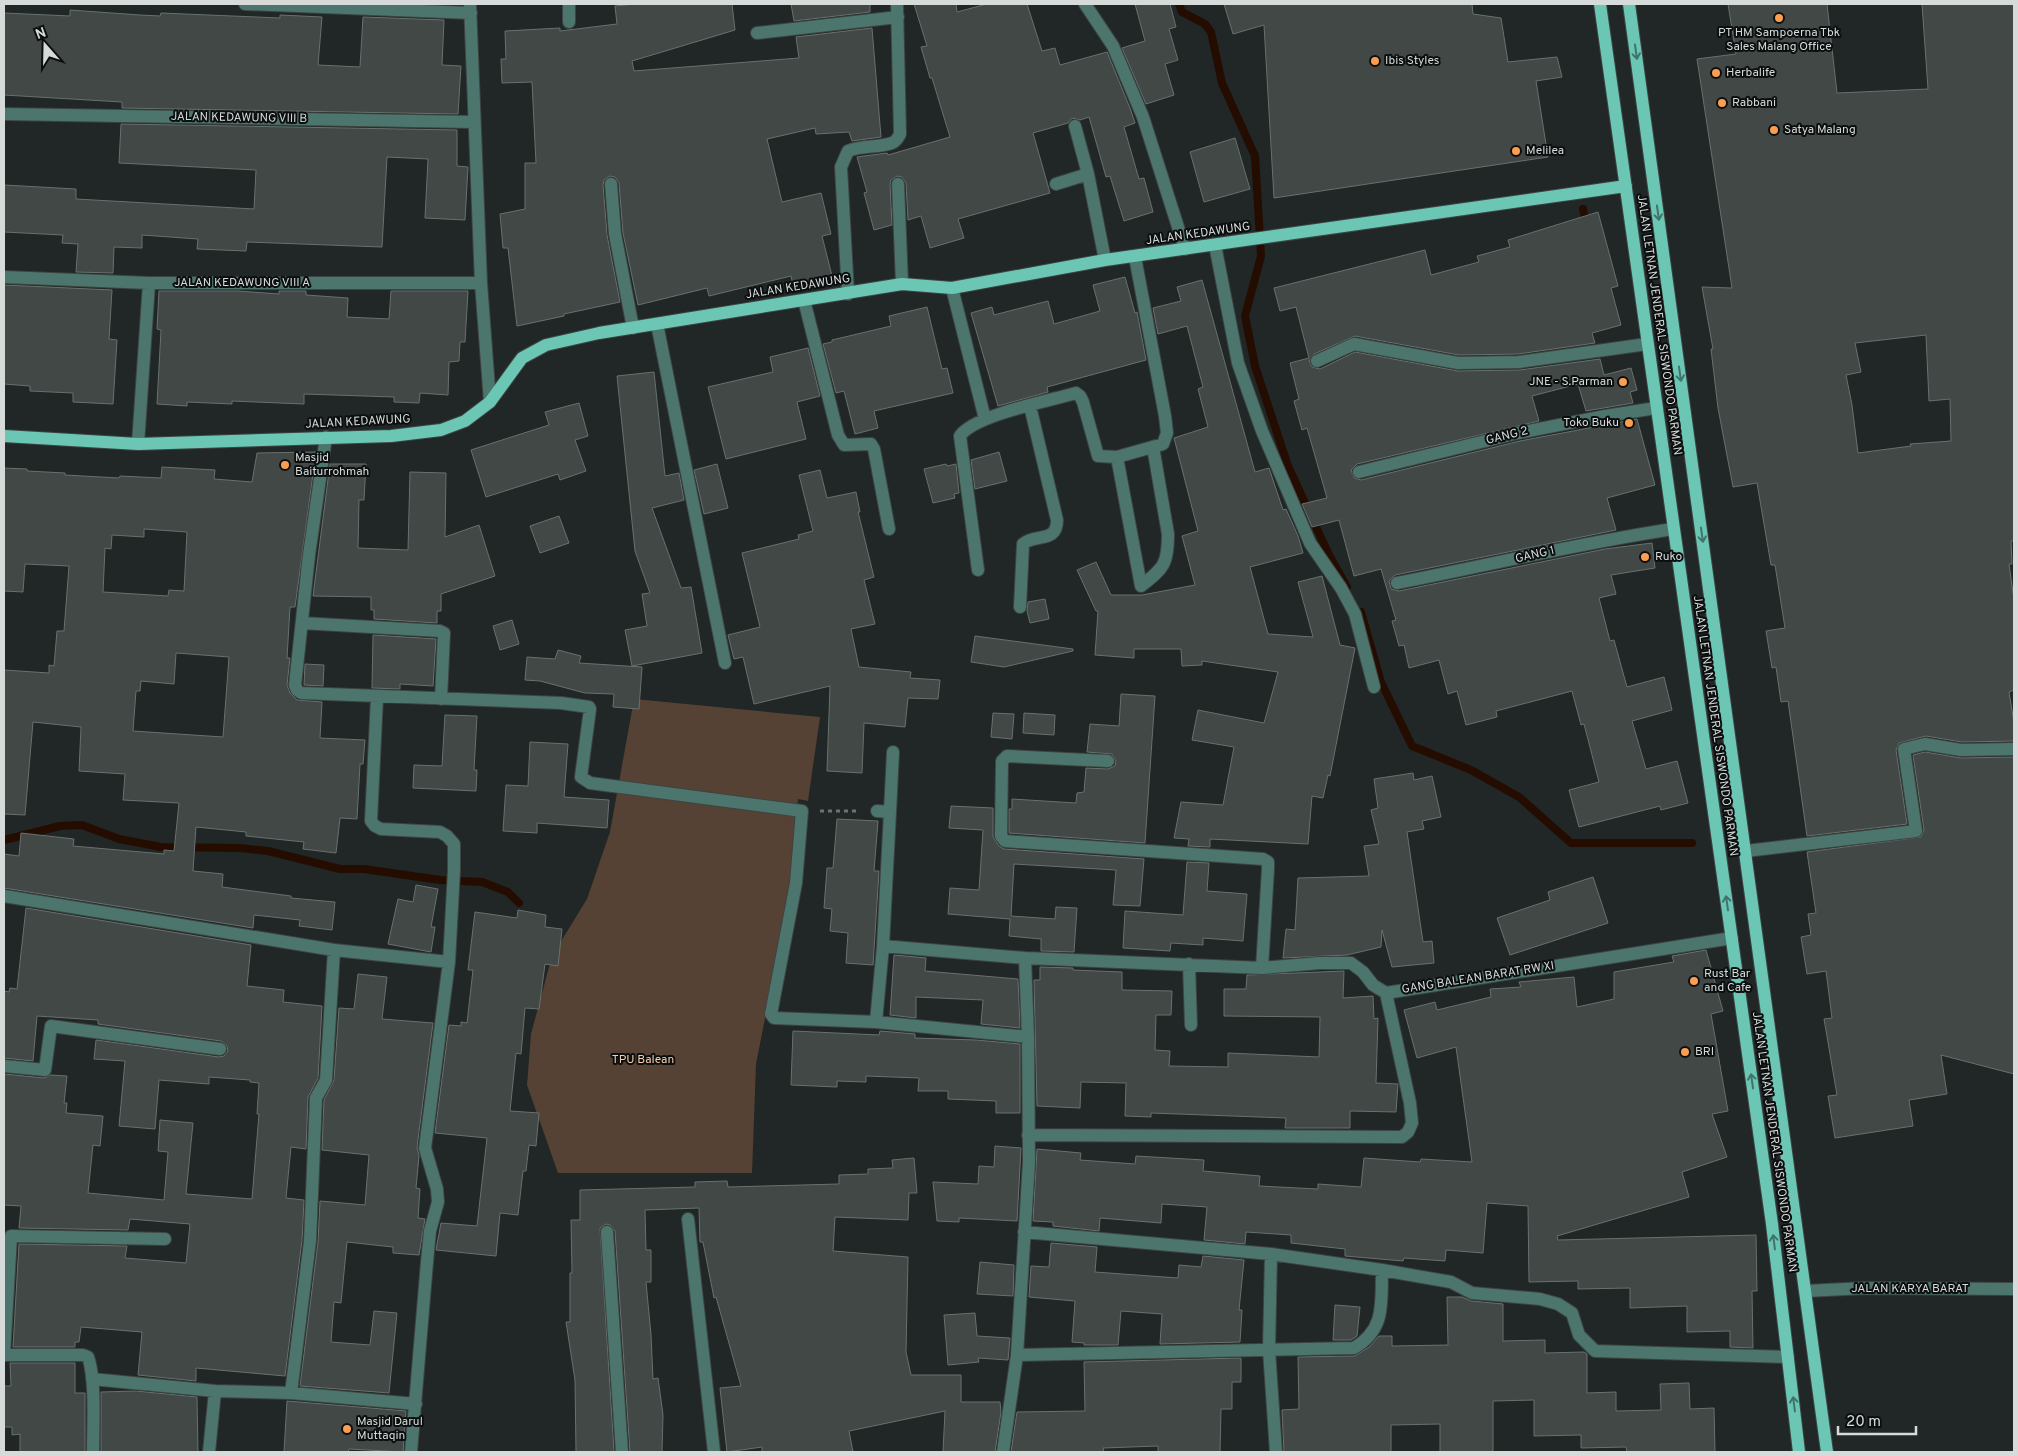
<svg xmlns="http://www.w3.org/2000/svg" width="2018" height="1456" font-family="Overpass,sans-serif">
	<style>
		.green { fill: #554234 }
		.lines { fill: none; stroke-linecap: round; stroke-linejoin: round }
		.stream { stroke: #240d00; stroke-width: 8 }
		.building { fill: #414846; stroke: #68716e; fill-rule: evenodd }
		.minor-casing { stroke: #3d4443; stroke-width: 14 }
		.major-casing { stroke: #3d4443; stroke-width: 14 }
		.path { stroke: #6c7271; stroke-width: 3; stroke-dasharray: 4 4; stroke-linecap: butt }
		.minor { stroke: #4c766d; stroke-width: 12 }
		.major { stroke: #6bc7b4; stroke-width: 12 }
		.oneway { stroke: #40746a }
		.poi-dot { fill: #fb9e51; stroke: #0c0f0f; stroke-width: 2 }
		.labels { text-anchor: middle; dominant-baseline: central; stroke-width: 4; stroke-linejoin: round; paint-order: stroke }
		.poi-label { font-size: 12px; fill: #d6dad9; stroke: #0c0f0f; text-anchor: start }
		.street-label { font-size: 12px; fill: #d6dad9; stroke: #0c0f0f }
		.park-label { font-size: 12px; fill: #f8cdae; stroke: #0c0f0f }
	</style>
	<rect width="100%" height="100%" fill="#202726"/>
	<path class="green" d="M634,699L820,717L808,801L798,799L788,901L756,1064L752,1173H558L527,1085L531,1034L552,956L587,899L610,832Z"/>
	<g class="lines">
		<path class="stream" d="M1179,4L1182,12L1205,24L1211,32L1222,83L1255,156L1261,256L1245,316L1255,366L1288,466L1329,555L1347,587
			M1583,209L1584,214
			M1361,612L1381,682L1412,746L1471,770L1519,797L1571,843H1692
			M4,840L60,826L82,825L119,839L161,847L239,848L268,851L340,869H364L440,880L482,882L508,892L519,903"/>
	</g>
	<path class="building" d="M636,4H732L735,30L632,61L634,71L799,58L796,37L872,28L881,137L852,141L849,132L816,134L815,128L767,139L782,202L821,193L831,234L822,236L833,280L794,290L791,276L709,296L707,288L638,305L623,233L619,183L615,177L610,176L604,180L603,185L607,235L620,302L564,314V316L517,326L508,248H503L500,214L525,209V163H536L532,82L502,83L501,59H506L505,31L560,28V31L617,24L615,6Z
		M791,4H870V12L794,21Z
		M914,4H956L957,12L987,4H1027L1042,51L1055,48L1060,65L1107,52L1130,108L1135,123L1124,127L1139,179L1144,178L1153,212L1124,221L1110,176L1106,177L1089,117L1080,120L1072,118L1068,123L1033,133L1050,193L958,219L964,238L930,248L921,216L908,220L906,183L902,177L897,176L891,180L890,184L892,225L874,230L864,193L867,192L857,157L887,153L888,155L950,137L932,78H930L921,47L927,46Z
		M1135,4H1170L1176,27L1169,29L1178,60L1165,64L1174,95L1146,104L1122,48L1145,41Z
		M1224,4H1472L1473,14L1501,18L1508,62L1557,57L1562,77L1536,81L1548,157L1274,198L1264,25L1233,34Z
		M1728,4H1827L1837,93L1928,89L1922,4H2014V541H2011L2012,564H2009L2014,600V690L2009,692L2014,723V741L1962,742L1926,736L1899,743L1896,750L1907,824L1807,836L1788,701L1781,702L1776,667L1772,668L1766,631L1785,628L1775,565H1771L1757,483L1733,487L1718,408L1711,349H1713L1702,287L1732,288L1697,59L1736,54ZM1926,335L1929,401L1950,399L1951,441L1910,444L1911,446L1858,453L1852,405L1846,375L1861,372L1855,343Z
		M70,10L140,15L160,16L161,13L280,18V15L322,17L318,65L360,67L363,17L444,20L442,65L461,66L458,114L122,108V102L4,95V13L70,16Z
		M121,124L457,130V166L468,167L465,220L425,218L428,159L387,157L382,247L247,242L246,251L197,249L198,239L142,235V248L114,247L113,273L76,272L78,244L62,243L63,235L4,232V185L76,189V199L254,209L256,170L119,163Z
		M1235,138L1250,189L1204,202L1190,152Z
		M1598,212L1618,286L1611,288L1621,325L1592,333L1595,343L1518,354L1459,355L1355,336L1314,354L1309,361L1312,367L1320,369L1355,352L1458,371L1520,370L1600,359L1604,375L1631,368L1637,390L1630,392L1633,403L1586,411L1578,384L1532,396L1539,421L1357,464L1351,470L1354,478L1361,480L1520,441L1637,419L1655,485L1607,498L1616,530L1395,575L1389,581L1391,589L1399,591L1605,549L1652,543L1655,568L1611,575L1616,594L1599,598L1610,641L1614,640L1627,687L1664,677L1672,710L1632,721L1646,769L1677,761L1688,803L1661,810L1660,806L1579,827L1569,790L1599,782L1584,724L1581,725L1572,691L1496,711L1497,717L1466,725L1457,691L1448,694L1439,660L1409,668L1404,645L1399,646L1392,621L1396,620L1381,569L1354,576L1339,520L1312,527L1302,504L1327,498L1307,428L1302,430L1294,401L1299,399L1290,363L1309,358L1296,307L1280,311L1274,288L1425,250L1431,275L1479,262L1477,256L1510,247L1508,240Z
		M1125,277L1135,313L1137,312L1146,360L1047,387L1048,392L998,406L971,313L992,307L994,315L1048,301L1054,324L1100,311L1093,285Z
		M1202,280L1255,472L1269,468L1283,510L1286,509L1298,536L1303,553L1250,567L1268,634L1313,637L1298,582L1322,576L1340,645L1355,648L1330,776L1328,775L1323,798L1312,796L1308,844L1210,839V847L1188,846L1189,839L1174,838L1181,802L1223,805L1234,747L1192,740L1198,710L1264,723L1278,672L1202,661V665L1182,666L1181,649H1134V658L1095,655L1098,611H1096L1077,570L1096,562L1111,595H1142L1195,585L1182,536L1198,531L1174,438L1208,427L1198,389L1203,387L1187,326L1158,334L1153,308L1181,301L1177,287Z
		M4,285L112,290L109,339L117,340L113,404L73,402V393L30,391V386L4,384Z
		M159,291H238L279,294V291H306V295L348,298L347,317L389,319L391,291H468L465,342H460L459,361L449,362L448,395L420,393L419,403L394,402V397L304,394V404L232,401V404L187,402V406L157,404L161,330L157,329Z
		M927,307L942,369L947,368L953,393L874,411L878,428L855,434L844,391L836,393L823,344L832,342V340L891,326L889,316Z
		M808,348L820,396L797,402L806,439L726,459L708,387L773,372L770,357Z
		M654,372L665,476L679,473L684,500L652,508L681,588L691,587L702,653L632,666L625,630L647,626L642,594L650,593L635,551L617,376Z
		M579,403L588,436L575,440L586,471L560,480L558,474L486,497L471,450L549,425L545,412Z
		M316,452L295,607H290L287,658H290L287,685L290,693L297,700L322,702L320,738L365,740L363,764H360L357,819L340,818L336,853L303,849L304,842L246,836V832L196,827L193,871L223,874L222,887L291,896V898L335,902L332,930L299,926L300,920L254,915L253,928L4,888V854L19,856L21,833L74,839L73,846L164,854V850L174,851L179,803L123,800L125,774L79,771L81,727L33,722L25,815L4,814V670L49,673V665L54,666L57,631H64L69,566L25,564L23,592L4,591V468L27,469V471L65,473V475L119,478L120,476L161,478L162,467L215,470L214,479L252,482L257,453ZM144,529L187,532L184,591L169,590L168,596L103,592L105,548L111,549L112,535L144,537ZM176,653L229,657L223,737L133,731L136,691H140L141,681L174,684Z
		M999,452L1007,481L975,489L971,460Z
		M330,464H366L364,500H359L358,548L408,550L410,472L446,473L445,537L479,525L495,576L441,594V611H437V623L374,619V610H371V597L313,596Z
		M717,464L728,508L704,514L694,470Z
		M946,464L947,466L956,464L959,493L954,494L955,498L933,503L924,469Z
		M820,470L827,498L856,492L860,512H858L874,577L864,580L875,624L851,629L859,667L911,672L910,678L940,680L938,699L908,698L905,727L864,723L862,773L827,771L830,686L754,704L743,657L734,659L728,635L760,627L742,553L799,539L798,535L813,531L799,475Z
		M559,516L569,543L540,553L530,526Z
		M1045,599L1049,619L1030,623L1027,611L1028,602Z
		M512,620L519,644L500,650L493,626Z
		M373,635L436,639L433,686L400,684V689L372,688Z
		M975,636L1073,649V651L1004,667L971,662Z
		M558,650L581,656L579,663L642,667L639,709L613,707L614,694L585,693L540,681L525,680L527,657L555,659Z
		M305,664L324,665L323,686L304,685Z
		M1121,694L1155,696L1145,843L1009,833V809H1012V799L1076,803L1077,793L1084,792L1086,768L1108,769L1115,766L1116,761L1112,754L1087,752L1090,724L1119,726Z
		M993,713L1014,714L1012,739L991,737Z
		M1024,713L1055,715L1054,735L1023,733Z
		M445,715L477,716L474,770H477L476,791L413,788L414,765L442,766Z
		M530,742L568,744L564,797L609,800L607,828L537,823V833L503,831L506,785L528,786Z
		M1925,752L1961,758L2014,757V1074L1941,1055L1947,1094L1909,1100L1913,1126L1835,1138L1828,1096L1837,1095L1824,1019L1832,1018L1826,971L1807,974L1801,937L1811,935L1808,914L1816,913L1807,852L1921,837L1924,830L1913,755Z
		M1413,773L1414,780L1432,776L1441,817L1422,821L1424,829L1407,832L1423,942L1432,941L1434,963L1392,967L1382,930L1381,947L1347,955L1283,958L1286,929L1295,930L1298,878L1369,876L1364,846L1379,844L1371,810L1378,808L1374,779Z
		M951,806L993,808V837L999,846L1004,849L1144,859L1140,906L1113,905L1116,870L1014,864L1011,916L1055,919L1056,907L1077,908L1074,952L1041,951V939L1009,936L1010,919L948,914L950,888L979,890L983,830L949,828Z
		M837,819L878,821L874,871H879L873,965L846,963L848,933L830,931L832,909L824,908L827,868H833Z
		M1187,862L1209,863L1207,891L1247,894L1243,941L1203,938V945L1171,943L1170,951L1123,948L1125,911L1183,915Z
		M1593,877L1608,923L1510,955L1497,918L1550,900L1548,892Z
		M416,885L438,889L431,927H435L431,952L388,944L398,899L413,902Z
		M26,908L251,945L247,986L284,990L283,1002L322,1006L318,1078L308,1097L306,1149L291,1147L286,1198L304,1200L302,1240L285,1376L196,1368V1381L138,1375L142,1332L81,1327L79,1342H75V1347H13L19,1244L127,1246L125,1258L186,1263L190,1224L130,1219L128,1230L19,1228L21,1206L4,1205V1074L44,1078L51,1075L67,1076L64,1103H67L66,1113L103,1116L100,1146L93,1145L88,1193L164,1200L168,1152L158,1151L160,1120L193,1123L186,1194L252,1199L259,1114H257L259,1083L250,1082V1080L209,1077V1084L159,1080L155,1129L119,1126L125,1061L94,1059L96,1040L219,1057L224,1056L228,1051L227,1046L221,1041L98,1024V1020L37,1016L33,1061L4,1058V991L9,992L10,988L17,989Z
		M518,910L546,915L545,927L562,929L558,966L545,964L539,1009L525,1008L521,1054L516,1053L510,1111L539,1113L536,1146L529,1145L526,1171H523L518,1215L500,1213L496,1256L436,1250L441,1223L477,1226L487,1138L435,1133L449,1025L461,1026V1022L467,1023L473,970H468L475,912L517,918Z
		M1706,950L1723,1011L1711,1014L1728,1111L1712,1114L1727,1157L1682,1172L1689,1197L1557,1236L1558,1240L1756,1235L1757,1291H1752L1753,1348L1730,1347V1331L1687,1332V1306L1630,1308V1288L1578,1289V1281L1529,1282L1528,1206L1487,1203L1483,1253L1446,1250L1445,1261L1404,1258L1403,1261L1345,1256V1249L1291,1243V1235L1246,1232L1245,1244L1204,1240L1207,1207L1162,1204L1161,1223L1100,1218L1099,1231L1053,1226V1222L1033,1221L1037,1149L1081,1153L1080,1160L1135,1164L1136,1156L1204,1160L1203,1171L1260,1176L1259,1186L1318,1189V1184L1361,1187L1364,1158L1420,1162L1421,1159L1472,1162L1456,1047L1417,1058L1404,1010L1435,1002L1437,1010L1491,997L1490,989L1521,987L1519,982L1574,977L1577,1007L1614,999V972L1674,962L1672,956Z
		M894,955L926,958L925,971L1018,979L1020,1028L981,1024L983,1000L916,997V1018L890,1015Z
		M1040,967L1073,968V970L1122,972V990L1172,991L1171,1015H1156L1155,1050L1170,1051L1169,1066L1228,1067V1053L1319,1057L1320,1017L1224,1016V989H1246L1247,975L1344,971L1343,998L1373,996L1374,1019L1378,1018L1376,1083L1398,1084L1396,1112L1350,1111V1128H1285L1286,1118L1151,1113V1117L1125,1116L1126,1083L1081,1082L1080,1108L1037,1106L1034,980H1040Z
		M358,974L387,977L382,1019L433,1023L417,1147L419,1156L416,1188L420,1189L418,1218L425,1219L419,1255L393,1253V1247L347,1242L341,1303L334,1302L331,1342L370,1345L374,1311L397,1313L389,1393L300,1386L318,1242L320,1201L365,1205L369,1155L322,1150L324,1100L334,1080L339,1008L354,1009Z
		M793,1031L879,1035L880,1031L915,1034V1038L976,1040L1020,1044V1113H996V1101L948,1099V1091H918L919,1078L866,1076V1082L837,1081V1087L791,1085Z
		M995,1146L1021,1148L1017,1221L959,1218V1222L937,1221L933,1182L978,1184L979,1166L994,1167Z
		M914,1158L917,1193H909L908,1220L835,1217L833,1251L908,1257L906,1352L911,1375H961V1402H1000L1001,1412L995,1452H943L945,1411L849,1431L853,1452H762V1447L727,1452L720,1388L741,1386L716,1297L714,1298L703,1242H700L699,1208L645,1210L646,1250H651V1282H646L651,1335L653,1379L658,1378L663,1415L662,1452H630L615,1231L610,1225L606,1224L600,1228L614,1452H576L575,1380L566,1322H570V1273H572L571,1220H580V1190L695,1187V1182L727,1181L728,1187L839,1184V1175L868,1174V1169L893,1168L892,1160Z
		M1051,1243L1097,1247L1095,1272L1178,1278L1179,1265L1201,1267L1203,1256L1244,1260L1239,1310H1242L1240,1342L1160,1344L1162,1314L1121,1311L1118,1345H1084V1343L1072,1342L1075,1301L1029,1297L1031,1266L1049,1267Z
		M980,1262L1014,1265L1013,1296L977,1294Z
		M1447,1297H1462L1471,1301L1503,1304V1341L1545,1340V1353L1584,1352L1587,1354V1393L1616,1392V1411L1661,1410L1660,1384L1689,1383L1690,1409L1714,1408L1715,1452H1627L1626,1447L1581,1448V1435L1534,1436V1400L1493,1401V1452H1440V1424L1391,1425V1452H1284L1282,1410L1299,1409L1298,1357L1355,1356L1369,1347L1379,1336H1392V1346L1448,1345Z
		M1335,1305L1360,1307L1357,1336L1351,1340H1333Z
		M975,1313L977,1336L1010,1338L1008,1360L978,1358L979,1362L948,1365L944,1315Z
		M1241,1358V1382H1232V1409H1221L1220,1452H1158V1446L1103,1448L1104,1452H1011L1017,1412L1085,1411L1084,1362Z
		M10,1363H75V1393H85V1452H20V1434L12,1435V1427H4V1386H11Z
		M136,1391L197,1397L198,1452H101V1392Z
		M287,1401L406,1411L403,1452L349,1449L348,1452H284Z"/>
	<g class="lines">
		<defs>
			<path id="minor" d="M245,4L471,13
				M470,4L481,283L490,402
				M1085,4L1113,46L1143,117L1185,249
				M569,22V4
				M757,33L898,17
				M4,114L474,122
				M1075,126L1088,174L1105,260
				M611,184L615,234L633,328
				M898,184L902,284
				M1056,184L1088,174
				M1215,245L1238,363L1262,431L1310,543L1341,588L1355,614L1374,687
				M4,277L149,283H481
				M952,288L985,419
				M848,294L841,167L848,151C862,145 878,148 892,143C897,141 898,138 900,134L897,4
				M804,300L838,435L844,445L871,444L874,449L889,529
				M657,324L725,663
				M1317,361L1354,344L1458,363L1519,362L1647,344
				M326,437L309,555L295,685L297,690L301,693L561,703L589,707L590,709L581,777L590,783L802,811L796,883L771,1014L774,1018L876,1022L1028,1037
				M138,444L149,283
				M1117,457L1141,586C1164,568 1168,564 1168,534L1153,447
				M1359,472L1518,433L1605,416L1656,408
				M978,570L960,436C974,415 1049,401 1076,393L1080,396L1083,402L1098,456L1117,457L1163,444L1167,433L1165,416L1135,257
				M1397,583C1489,565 1580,543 1673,529
				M1020,607L1023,544C1035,533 1057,544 1057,520L1030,406
				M302,623L440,631L444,633L441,699
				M377,697L371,821L375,826L381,829L440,832L447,836L454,844V870L449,962L425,1148L437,1189L438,1202L430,1231L427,1262L411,1452
				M1108,761L1007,756L1002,761L1001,836L1005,841L1263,859L1268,862V869L1262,968
				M890,812L893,752
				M1746,851L1916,831L1904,749L1925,744L1961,750L2014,749
				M4,896L334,950L449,962
				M883,946L1025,958L1262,968L1320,963H1351L1363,972L1373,985L1386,993L1732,938
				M1189,964L1191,1025
				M876,1022L883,946L890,812L877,811
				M4,1066L45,1070L51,1026L220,1049
				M1028,1135L1402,1137L1408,1132L1412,1123L1410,1103L1386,993
				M688,1219L714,1452
				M607,1232L622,1452
				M1024,1232L1271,1254L1382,1270L1451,1282L1472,1293L1540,1299L1558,1304L1572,1313L1579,1335L1595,1351L1788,1357
				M1271,1254L1269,1350L1276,1452
				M1806,1291L1865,1288L2014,1289
				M4,1355L11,1236L165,1239
				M4,1355H83L88,1357C96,1379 93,1427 93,1452
				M1017,1355L1354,1348C1386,1329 1381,1303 1382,1270
				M92,1379L215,1391L291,1393L416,1404
				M291,1393L310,1241L316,1098L326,1080L334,950
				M209,1452L215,1391
				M1003,1452L1017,1355L1029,1162L1028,1037L1025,958"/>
			<path id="major" d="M1600,4L1772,1224L1799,1452
				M1629,4L1827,1452
				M4,436L138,444L391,436L441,430L465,421L490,402L522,358L546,345L599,333L902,284L952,288L1105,260L1626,186"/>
		</defs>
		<use href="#minor" class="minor-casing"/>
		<use href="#major" class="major-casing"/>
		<path class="path" d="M820,811H859"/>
		<use href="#minor" class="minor"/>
		<use href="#major" class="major"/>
	</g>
	<defs><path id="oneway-shaft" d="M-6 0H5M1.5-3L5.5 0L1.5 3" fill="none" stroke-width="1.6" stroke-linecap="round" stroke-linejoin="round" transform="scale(1.25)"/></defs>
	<g class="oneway">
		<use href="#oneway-shaft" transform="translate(1636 52) rotate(82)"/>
		<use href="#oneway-shaft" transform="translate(1658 213) rotate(82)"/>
		<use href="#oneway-shaft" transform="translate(1680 374) rotate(82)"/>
		<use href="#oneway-shaft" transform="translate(1702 535) rotate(82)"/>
		<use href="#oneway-shaft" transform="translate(1727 903) rotate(-98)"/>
		<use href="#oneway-shaft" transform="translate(1752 1081) rotate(-98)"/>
		<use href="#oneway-shaft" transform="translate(1774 1242) rotate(-97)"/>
		<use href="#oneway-shaft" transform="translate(1794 1404) rotate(-97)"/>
	</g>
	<g class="poi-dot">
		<circle cx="1779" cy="18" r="5"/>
		<circle cx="1375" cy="61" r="5"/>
		<circle cx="1716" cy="73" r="5"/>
		<circle cx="1722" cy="103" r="5"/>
		<circle cx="1774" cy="130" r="5"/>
		<circle cx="1516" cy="151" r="5"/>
		<circle cx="1623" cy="382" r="5"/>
		<circle cx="1629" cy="423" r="5"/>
		<circle cx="285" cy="465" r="5"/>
		<circle cx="1645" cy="557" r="5"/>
		<circle cx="1694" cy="981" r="5"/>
		<circle cx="1685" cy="1052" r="5"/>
		<circle cx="347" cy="1429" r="5"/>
	</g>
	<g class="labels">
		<g class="poi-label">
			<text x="1779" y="33" text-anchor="middle">PT HM Sampoerna Tbk<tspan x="1779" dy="14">Sales Malang Office</tspan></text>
			<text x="1385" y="61">Ibis Styles</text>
			<text x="1726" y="73">Herbalife</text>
			<text x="1732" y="103">Rabbani</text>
			<text x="1784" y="130">Satya Malang</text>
			<text x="1526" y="151">Melilea</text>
			<text x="1613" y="382" text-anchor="end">JNE - S.Parman</text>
			<text x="1619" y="423" text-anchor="end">Toko Buku</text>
			<text x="295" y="458">Masjid<tspan x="295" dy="14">Baiturrohmah</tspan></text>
			<text x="1655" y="557">Ruko</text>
			<text x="1704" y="974">Rust Bar<tspan x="1704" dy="14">and Cafe</tspan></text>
			<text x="1695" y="1052">BRI</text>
			<text x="357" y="1422">Masjid Darul<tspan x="357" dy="14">Muttaqin</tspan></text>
		</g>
		<g class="street-label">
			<text transform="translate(239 118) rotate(1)">JALAN KEDAWUNG VIII B</text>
			<text transform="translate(1198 234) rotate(-8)">JALAN KEDAWUNG</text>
			<text x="242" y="283">JALAN KEDAWUNG VIII A</text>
			<text transform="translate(798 287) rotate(-9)">JALAN KEDAWUNG</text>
			<text transform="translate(1659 325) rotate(82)">JALAN LETNAN JENDERAL SISWONDO PARMAN</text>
			<text transform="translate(358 422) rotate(-3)">JALAN KEDAWUNG</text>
			<text transform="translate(1507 436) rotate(-14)">GANG 2</text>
			<text transform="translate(1535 555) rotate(-13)">GANG 1</text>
			<text transform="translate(1715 726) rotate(82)">JALAN LETNAN JENDERAL SISWONDO PARMAN</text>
			<text transform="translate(1478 978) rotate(-9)">GANG BALEAN BARAT RW XI</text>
			<text transform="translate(1774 1142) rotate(82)">JALAN LETNAN JENDERAL SISWONDO PARMAN</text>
			<text x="1910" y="1289">JALAN KARYA BARAT</text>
		</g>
		<g class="park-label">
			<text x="643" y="1060">TPU Balean</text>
		</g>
	</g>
	<rect width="2018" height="1456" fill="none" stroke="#d6dad9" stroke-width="10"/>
	<g transform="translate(45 45) rotate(340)" stroke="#0c0f0f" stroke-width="4" paint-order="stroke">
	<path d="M0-4L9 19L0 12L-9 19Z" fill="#d6dad9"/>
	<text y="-8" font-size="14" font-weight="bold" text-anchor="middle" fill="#d6dad9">N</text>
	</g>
	<path d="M1838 1426v8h78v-8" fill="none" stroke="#d6dad9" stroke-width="2.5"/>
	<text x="1846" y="1426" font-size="15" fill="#d6dad9" stroke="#0c0f0f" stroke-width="4" paint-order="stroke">20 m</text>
</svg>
